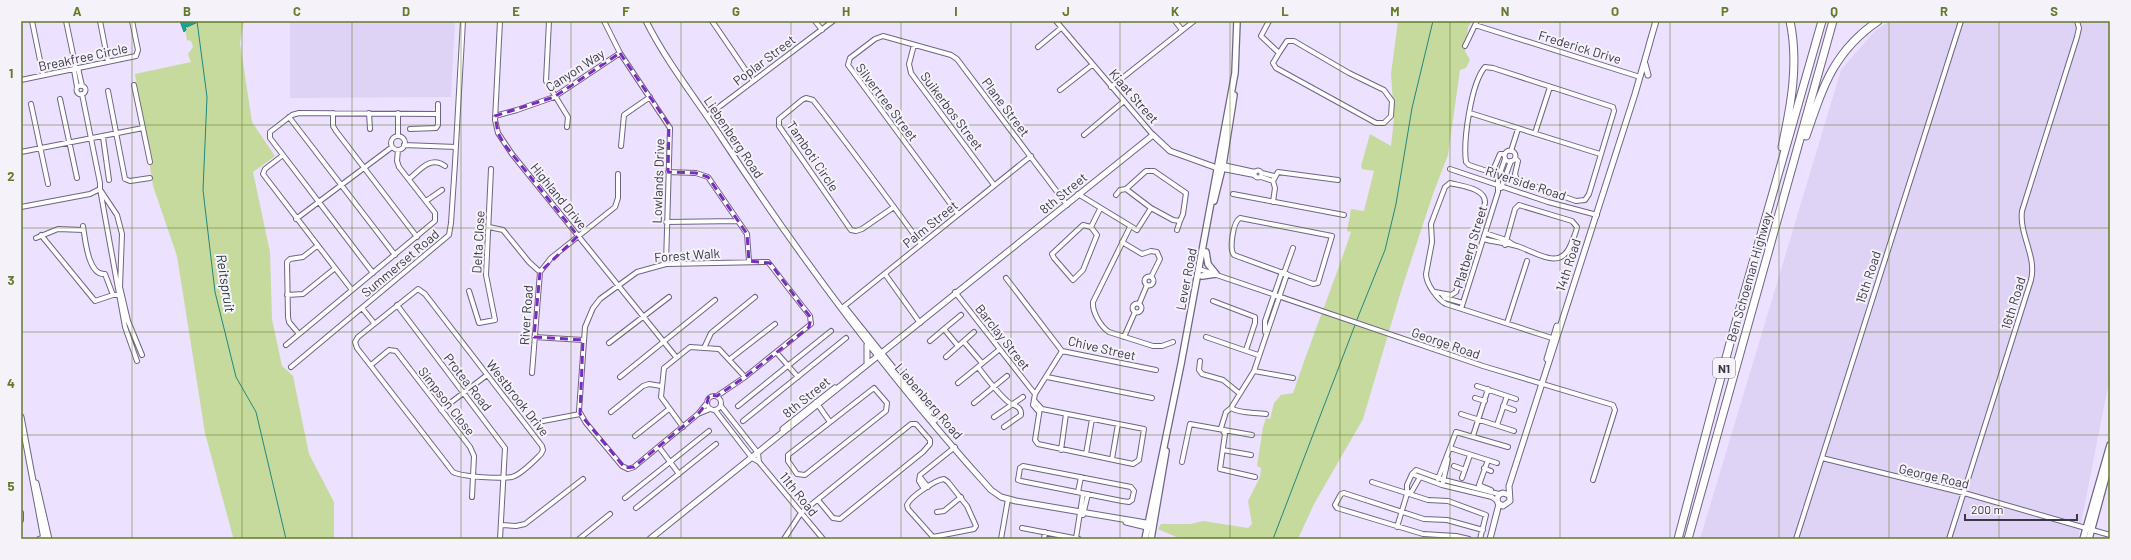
<svg xmlns="http://www.w3.org/2000/svg" width="2131" height="560" font-family="Barlow,sans-serif">
	<style>
		.built { fill: #dfd3f5 }
		.green { fill: #c7da9d }
		.water { fill: #12aa99; stroke: #1f8880 }
		.lines { fill: none; stroke-linecap: round; stroke-linejoin: round }
		.stream { stroke: #1f8880; stroke-width: 1 }
		.minor-casing { stroke: #706484; stroke-width: 6 }
		.tertiary-casing { stroke: #706484; stroke-width: 7 }
		.secondary-casing { stroke: #706484; stroke-width: 8 }
		.motorway-casing { stroke: #706484; stroke-width: 9 }
		.minor { stroke: #fff; stroke-width: 4 }
		.tertiary { stroke: #fff; stroke-width: 5 }
		.secondary { stroke: #fff; stroke-width: 5.5 }
		.motorway { stroke: #fff; stroke-width: 7 }
		.marked { fill: none; stroke: #7b2cbf; stroke-width: 3; stroke-dasharray: 8 5; stroke-linejoin: round }
		.grid { fill: none; stroke: #657a2a; stroke-width: 1; stroke-opacity: 0.55 }
		.labels { text-anchor: middle; dominant-baseline: central; stroke-width: 4; stroke-linejoin: round; paint-order: stroke }
		.shield { fill: #f5f2fa; stroke: #746f7c; stroke-width: 1 }
		.shield-label { font-size: 12px; font-weight: bold; fill: #3c3746 }
		.street-label { font-size: 13px; fill: #3c3746; stroke: #f5f2fa }
		.water-label { font-size: 14px; font-style: italic; fill: #1e3531; stroke: #f5f2fa }
		.neatline { fill: none; stroke: #657a2a; stroke-width: 1.5 }
		.grid-label { font-size: 13px; text-anchor: middle; font-weight: bold; fill: #657a2a }
	</style>
	<rect width="100%" height="100%" fill="#ece1ff"/>
	<path class="built" d="M290,21H455L451,97L290,98Z
		M1889,21H2110V376L2078,539H1700L1841,70L1874,32Z"/>
	<path class="green" d="M190,21H244L240,43L252,122L275,156L253,172L270,252L272,319L282,366L293,376L309,454L334,502V539H234L233,537L205,433L177,256L153,186L135,74L191,62L188,54L193,47L191,41L187,40L184,24Z
		M1398,21H1472L1468,27L1465,51L1470,60L1466,68L1460,70L1448,155L1433,194L1401,291L1363,419L1314,504L1298,539H1181L1158,529L1161,524H1191L1203,521L1248,528L1252,524L1248,501L1260,477L1261,468L1257,466L1263,427L1266,418L1270,419L1274,403L1281,395L1293,393C1311,339 1333,286 1351,232L1347,231L1351,209L1364,211L1374,171L1362,169L1361,166L1370,134L1391,146L1394,118L1391,74Z"/>
	<path class="water" d="M180,21H200L187,27L185,25L186,30L184,32Z"/>
	<g class="lines">
		<path class="stream" d="M197,21L207,97L203,190L215,292L236,377L256,412L286,539
			M1356,322L1385,250L1396,204L1412,108L1433,21
			M1273,539L1355,325"/>
		<defs>
			<path id="minor" d="M32,21L43,75
				M66,21L75,64L74,70L77,87
				M100,21L108,62
				M500,21L495,120L498,133L512,154L676,357
				M549,21L546,81L568,117L567,127
				M604,21L620,53L670,128L666,264
				M712,21L753,81
				M815,21L822,30
				M1056,21L1153,135
				M1175,21L1182,30
				M1269,21L1261,36L1279,53L1273,63L1276,68L1376,123H1384L1391,116L1392,101L1384,90L1349,73L1294,41H1287L1279,53
				M1475,25L1640,77
				M914,45L909,64L911,73L994,185
				M1465,46L1477,21
				M1038,47L1061,28
				M78,68L82,86
				M21,80L136,56L138,50L132,21
				M134,85L150,162
				M76.5 90a4.5 4.5 0 1 1 9 0a4.5 4.5 0 1 1-9 0Z
				M1111,87L1194,21
				M1060,90L1092,65
				M108,91L125,179L130,181L150,178
				M60,99L77,178
				M31,104L48,184
				M333,113V126L336,131L417,237
				M369,113L370,129
				M398,113V136
				M1470,113L1600,154
				M495,116L517,110L554,97L620,53
				M707,116L833,21
				M289,117L395,255
				M410,129L436,128L438,125V104
				M1535,133L1550,87
				M1084,135L1123,102
				M391 143a7 7 0 1 1 14 0a7 7 0 1 1-14 0Z
				M103,137L109,180
				M404,145L456,147
				M621,146L624,115L650,97
				M1504.5 156a5.5 5.5 0 1 1 11 0a5.5 5.5 0 1 1-11 0Z
				M1511,151L1518,129
				M21,152L143,128
				M1505,154H1500L1494,168L1490,172L1469,165L1466,162C1463,141 1471,83 1485,67L1493,68L1613,107L1614,111L1589,194L1585,200L1576,201L1517,180L1515,174L1518,161L1515,158
				M283,155L265,169L263,174L352,290
				M1223,165L1255,172
				M1223,169L1254,175
				M1450,169L1548,202L1597,215
				M1254.5 174a3.5 3.5 0 1 1 7 0a3.5 3.5 0 1 1-7 0Z
				M668,172L696,173L708,177L747,234L749,261
				M1262,173L1274,176
				M1261,177L1273,181
				M409,179C420,170 431,155 445,166
				M1501,188L1511,161
				M100,189L125,327L137,361
				M101,191L117,215L122,234L120,287L128,321L142,355
				M1078,194L1137,230L1151,208L1126,189
				M1233,194L1344,215
				M1116,195L1120,190L1126,189L1146,171H1154L1186,193L1183,214L1180,221L1173,220L1151,208
				M426,201L442,190
				M1273,202L1275,188L1273,181L1278,172L1338,180
				M21,207L90,194L100,189V183L82,94
				M894,207L862,229L856,231L851,230L779,126V119L802,100L806,98L813,100C850,147 886,196 921,244
				M958,214L848,65L850,58L875,39L883,36L951,55L957,59L1067,205
				M1240,218L1332,236L1318,283L1313,284L1234,255C1229,249 1233,222 1240,218Z
				M296,219L392,147
				M666,222L738,221
				M1083,225L1091,227L1097,235L1083,270L1073,280L1054,258L1052,254Z
				M83,226C85,238 88,276 105,274L113,295
				M489,227L503,230L529,262L540,272
				M1091,227L1100,209
				M1130,227L1093,302C1092,312 1101,327 1109,332L1153,346H1162L1173,342
				M1177,230L1180,221
				M1485,233L1506,240L1514,245
				M41,235L95,301L113,295H120
				M36,238L58,229L83,230
				M1483,239C1494,242 1506,243 1517,246C1536,252 1561,272 1571,244C1573,239 1576,233 1577,227L1572,221L1519,205L1515,209L1505,245
				M1122,242L1142,254L1151,251L1157,252L1160,259L1151,277
				M1199,269L1483,366L1613,405L1615,410L1593,480
				M373,273L283,155L270,138V132L292,115L299,113L437,114
				M1284,273L1293,248
				M885,274L920,323
				M1144.5 281a4.5 4.5 0 1 1 9 0a4.5 4.5 0 1 1-9 0Z
				M1006,278L1062,351L1156,370
				M418,289L425,294L542,446L543,450L541,454C534,461 522,474 512,477C501,479 462,477 453,472L357,348L355,342L358,337Z
				M469,291L479,323L495,320L486,275L491,169
				M955,292L1035,394
				M1435,292L1451,295L1456,292L1485,203C1486,188 1461,186 1450,183L1445,187L1431,224L1432,242L1426,274C1426,284 1438,300 1446,304L1555,339
				M1442,294L1445,298L1463,303
				M287,295L303,294L334,269
				M1213,301L1255,317V323L1246,350
				M1132.5 308a4.5 4.5 0 1 1 9 0a4.5 4.5 0 1 1-9 0Z
				M1139,304L1147,285
				M397,305L505,448L500,539
				M362,308L374,323
				M842,308L1031,156
				M1461,309L1498,192V179L1505,159
				M1507,323L1527,261
				M944,329L961,315
				M1265,332V321L1282,272
				M299,334L289,322L288,317L287,262L290,259L303,257L317,246
				M534,337L583,340
				M1124,337L1135,312
				M1206,337L1258,355
				M930,341L944,329L958,346
				M964,342L982,363
				M609,343L669,297
				M286,345L435,221V213L399,167L397,161L398,150
				M705,346L711,333L755,297
				M776,352L798,377
				M946,357L974,332
				M730,359L775,324
				M1200,361L1199,370L1202,374L1223,380L1239,393
				M371,365L389,350L396,351L470,447L474,456L472,497
				M291,367L449,235L451,223L455,163L463,21
				M978,367C987,379 996,391 1007,401C1012,406 1022,405 1021,415L1004,427
				M1254,371L1293,378
				M532,373L540,272L551,258L615,207L618,198V174
				M620,377L715,300
				M1047,377L1152,398
				M958,383L1000,349
				M1477,386L1516,399
				M874,388L887,403L886,411L805,475L797,474L788,461V455Z
				M707 403a7 7 0 1 1 14 0a7 7 0 1 1-14 0Z
				M1475,398L1485,401
				M1034,400L1042,409L1144,429L1139,460L1133,464L1038,444L1035,440L1040,408
				M816,402L830,422
				M974,403L1007,376
				M721,406L758,453L759,462
				M738,406L831,331
				M1503,406L1514,410
				M1231,408C1241,414 1254,412 1266,414
				M710,409L698,414L634,467L628,469L622,466L586,423L579,411L585,327L593,308L600,299L637,272L666,264L768,262L810,316L811,324L745,377L717,396
				M441,410L487,375
				M715,410L752,458L759,462L823,539
				M611,412L643,386L649,384L661,386
				M1039,412L1033,405L1035,394L1062,351
				M698,414L707,403
				M1461,414L1514,431
				M994,417L1023,397
				M543,421L580,414
				M743,421L846,338
				M1497,425L1507,396
				M683,427L661,397L664,368L690,347L719,349L745,377
				M635,436L669,409
				M1473,436L1488,389
				M659,447L679,474
				M1450,448L1497,463
				M1061,450L1066,414
				M1223,450L1251,455
				M1086,454L1092,419
				M1822,458L1964,493L2110,535
				M1112,459L1118,424
				M1488,460L1479,485L1491,490
				M1182,462L1190,424L1252,435
				M1023,466L1131,487L1134,491L1132,500L1129,502L1122,501L1021,481L1018,480L1020,468Z
				M1454,466L1465,470
				M1484,468L1491,471
				M1412,474L1407,485V494L1412,491L1420,477
				M920,477L928,487
				M1255,477L1220,469L1225,434L1221,428L1226,412L1231,408L1254,371L1287,274
				M1462,478L1470,455
				M944,479L948,482L967,506L976,526L974,529L933,537L908,509L907,505C910,497 935,480 944,479Z
				M1438,479L1456,432L1508,447
				M1372,482L1428,500L1448,501L1486,515L1480,539
				M1443,482L1448,459
				M924,489L919,481L920,475L955,447
				M1078,492L1081,477
				M625,498L709,431
				M1497,501L1492,497L1442,485L1412,474L1416,470L1444,480L1499,494
				M636,508L716,444
				M937,512L944,511L961,497
				M21,513V520
				M1083,515L1088,494
				M501,525L516,526L525,524L583,479
				M1397,527L1407,494
				M1022,528L1079,539
				M1076,538L1083,494
				M39,539L46,537
				M579,539L610,514
				M784,539L801,513L911,424H916L930,440V444L923,452L840,519L833,518L818,500
				M1001,539L1008,499
				M1044,539L1045,532
				M1469,539L1456,536L1423,534L1337,508L1335,505L1341,494L1344,493L1424,519L1447,520L1483,530
				M1796,539L1961,21
				M1949,539L2031,280C2037,256 2019,235 2022,211L2077,37L2079,28L2077,21"/>
			<path id="tertiary" d="M646,21C667,63 697,100 723,140C804,263 892,381 991,490L1001,497L1016,501L1152,524
				M1649,45L1656,21
				M1645,64L1648,75
				M846,309L935,420
				M867,345V362
				M1547,359L1557,326
				M21,417L44,539
				M783,429L835,388
				M36,483L49,539
				M1509,495L1503,493C1498,494 1496,498 1498,503L1503,506L1510,501L1509,486L1635,94L1650,42
				M1126,522L1151,528
				M650,539L1153,135L1170,151L1220,169
				M1490,539L1499,504"/>
			<path id="secondary" d="M1214,201L1223,165L1234,95
				M1206,252L1208,264L1216,274
				M1202,276L1216,274
				M1145,539L1181,364L1235,73L1237,21
				M1151,539L1166,451
				M2083,539L2110,445
				M2089,539L2110,462"/>
			<path id="motorway" d="M1806,136C1823,87 1833,52 1878,21
				M1782,147C1791,105 1799,64 1790,21
				M1678,539L1730,343L1822,21
				M1688,539L1833,21"/>
		</defs>
		<use href="#minor" class="minor-casing"/>
		<use href="#tertiary" class="tertiary-casing"/>
		<use href="#secondary" class="secondary-casing"/>
		<use href="#motorway" class="motorway-casing"/>
		<use href="#minor" class="minor"/>
		<use href="#tertiary" class="tertiary"/>
		<use href="#secondary" class="secondary"/>
		<use href="#motorway" class="motorway"/>
	</g>
	<path class="marked" d="M620,53L669,125L668,172L696,173L708,177L747,234L749,261L770,263L811,318L809,327L745,377L717,396L709,395L707,403L698,414L634,467L625,468L580,414L583,340L534,337L540,272L578,236L504,144L498,133L495,116L554,97Z"/>
	<path class="grid" d="M132,21V539M242,21V539M352,21V539M461,21V539M571,21V539M681,21V539M791,21V539M901,21V539M1011,21V539M1120,21V539M1230,21V539M1340,21V539M1450,21V539M1560,21V539M1670,21V539M1779,21V539M1889,21V539M1999,21V539M21,125H2110M21,228H2110M21,332H2110M21,435H2110"/>
	<g class="labels">
		<rect class="shield" x="1713" y="358" width="22" height="20" rx="3"/>
		<g class="shield-label">
			<text x="1724" y="368">N1</text>
		</g>
		<g class="street-label">
			<text transform="translate(1580 47) rotate(17)">Frederick Drive</text>
			<text transform="translate(83 57) rotate(-12)">Breakfree Circle</text>
			<text transform="translate(764 60) rotate(-37)">Poplar Street</text>
			<text transform="translate(575 70) rotate(-33)">Canyon Way</text>
			<text transform="translate(1134 96) rotate(49)">Kiaat Street</text>
			<text transform="translate(887 102) rotate(53)">Silvertree Street</text>
			<text transform="translate(1006 107) rotate(53)">Plane Street</text>
			<text transform="translate(952 111) rotate(53)">Suikerbos Street</text>
			<text transform="translate(734 137) rotate(56)">Liebenberg Road</text>
			<text transform="translate(813 156) rotate(56)">Tamboti Circle</text>
			<text transform="translate(658 181) rotate(-88)">Lowlands Drive</text>
			<text transform="translate(1526 183) rotate(18)">Riverside Road</text>
			<text transform="translate(1063 193) rotate(-39)">8th Street</text>
			<text transform="translate(559 196) rotate(51)">Highland Drive</text>
			<text transform="translate(930 224) rotate(-39)">Palm Street</text>
			<text transform="translate(478 242) rotate(-87)">Delta Close</text>
			<text transform="translate(1470 247) rotate(-73)">Platberg Street</text>
			<text transform="translate(687 255) rotate(-4)">Forest Walk</text>
			<text transform="translate(400 263) rotate(-40)">Summerset Road</text>
			<text transform="translate(1568 265) rotate(-72)">14th Road</text>
			<text transform="translate(1749 277) rotate(-74)">Ben Schoeman Highway</text>
			<text transform="translate(1868 277) rotate(-72)">15th Road</text>
			<text transform="translate(1186 279) rotate(-79)">Lever Road</text>
			<text transform="translate(2013 303) rotate(-73)">16th Road</text>
			<text transform="translate(526 315) rotate(-86)">River Road</text>
			<text transform="translate(1003 337) rotate(52)">Barclay Street</text>
			<text transform="translate(1446 343) rotate(19)">George Road</text>
			<text transform="translate(1102 348) rotate(13)">Chive Street</text>
			<text transform="translate(468 382) rotate(52)">Protea Road</text>
			<text transform="translate(806 397) rotate(-39)">8th Street</text>
			<text transform="translate(518 398) rotate(52)">Westbrook Drive</text>
			<text transform="translate(447 401) rotate(52)">Simpson Close</text>
			<text transform="translate(929 401) rotate(49)">Liebenberg Road</text>
			<text transform="translate(1934 476) rotate(13)">George Road</text>
			<text transform="translate(799 494) rotate(51)">11th Road</text>
		</g>
		<g class="water-label">
			<text transform="translate(226 283) rotate(81)">Reitspruit</text>
		</g>
	</g>
	<rect width="2131" height="560" fill="none" stroke="#f5f2fa" stroke-width="44"/>
	<path d="M1965 514v6h112v-6" fill="none" stroke="#3c3746" stroke-width="2"/>
	<text x="1971" y="514" font-size="12" fill="#3c3746" stroke="#f5f2fa" stroke-width="3" paint-order="stroke">200 m</text>
	<rect x="22" y="22" width="2087" height="516" class="neatline"/>
	<g class="grid-label">
		<text x="77" y="16">A</text>
		<text x="187" y="16">B</text>
		<text x="297" y="16">C</text>
		<text x="406" y="16">D</text>
		<text x="516" y="16">E</text>
		<text x="626" y="16">F</text>
		<text x="736" y="16">G</text>
		<text x="846" y="16">H</text>
		<text x="956" y="16">I</text>
		<text x="1066" y="16">J</text>
		<text x="1175" y="16">K</text>
		<text x="1285" y="16">L</text>
		<text x="1395" y="16">M</text>
		<text x="1505" y="16">N</text>
		<text x="1615" y="16">O</text>
		<text x="1725" y="16">P</text>
		<text x="1834" y="16">Q</text>
		<text x="1944" y="16">R</text>
		<text x="2054" y="16">S</text>
		<text x="11" y="78">1</text>
		<text x="11" y="181">2</text>
		<text x="11" y="285">3</text>
		<text x="11" y="388">4</text>
		<text x="11" y="491">5</text>
	</g>
</svg>
